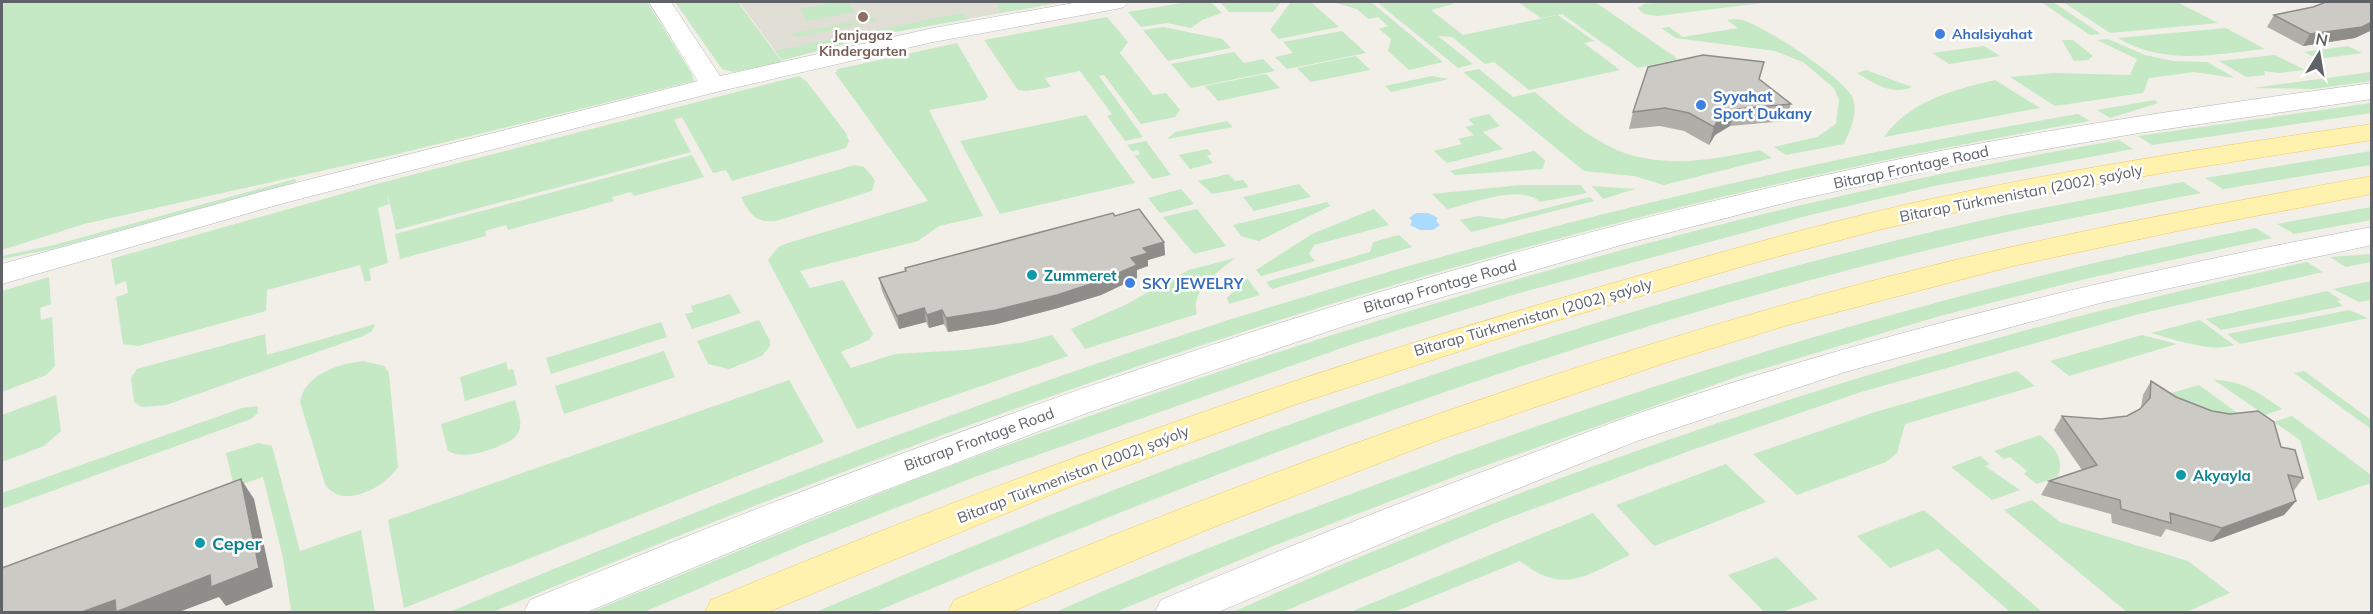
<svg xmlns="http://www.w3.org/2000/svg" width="2373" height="614" font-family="Mulish,sans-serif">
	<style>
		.education { fill: #e1ded6 }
		.green { fill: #c5e8c5 }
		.water { fill: #aadaff }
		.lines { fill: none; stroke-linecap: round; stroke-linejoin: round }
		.minor-casing { stroke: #b5b8bc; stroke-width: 1 }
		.primary-casing { stroke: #f2c960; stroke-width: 1 }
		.minor { fill: #fff; fill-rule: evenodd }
		.primary { fill: #fff2af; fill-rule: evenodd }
		.wall { fill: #afaea9 }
		.shaded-wall { fill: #8f8d8a }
		.building { fill: #cccac5; stroke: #8f8d8a; stroke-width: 1.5 }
		.education-dot { fill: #8d6e63; stroke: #fff; stroke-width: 2 }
		.shop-dot { fill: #3f7fe0; stroke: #fff; stroke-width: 2 }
		.culture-dot { fill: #0f9aa8; stroke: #fff; stroke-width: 2 }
		.labels { text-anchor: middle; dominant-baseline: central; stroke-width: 5; stroke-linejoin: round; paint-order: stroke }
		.far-shop-label { font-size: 14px; font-weight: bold; fill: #366cbe; stroke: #fff; text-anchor: start }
		.far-education-label { font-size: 14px; font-weight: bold; fill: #785e54; stroke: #fff }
		.shop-label { font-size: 15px; font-weight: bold; fill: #366cbe; stroke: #fff; text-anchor: start }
		.street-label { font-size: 15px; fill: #5f6368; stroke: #fff }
		.culture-label { font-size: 15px; font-weight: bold; fill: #0d838f; stroke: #fff; text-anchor: start }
		.near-culture-label { font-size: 18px; font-weight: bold; fill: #0d838f; stroke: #fff; text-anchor: start }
	</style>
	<rect width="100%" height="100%" fill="#f1efe8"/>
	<path class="education" d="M739,2H1064L888,33L782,60Z"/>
	<path class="green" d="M2,2H647L692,74L694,81L397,154L84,224L2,250Z
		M675,2H738L782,62L734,72L722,69Z
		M837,2H848L855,12L807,21L800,9Z
		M1008,2H1063L1000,13L997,4Z
		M1187,2H1211L1222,13L1202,20L1191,28L1167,23L1141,27L1128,12Z
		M1220,2H1281L1273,12H1229Z
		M1299,2H1311L1339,27L1279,39L1270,30L1290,3Z
		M1332,2H1371L1443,62L1409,70L1388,51L1391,39L1379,29L1388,26L1378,17L1368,19L1357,9Z
		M1377,2H1454L1453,4L1431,10L1463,35L1558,15L1594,41L1584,43L1620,70L1529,90L1494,62L1485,64L1452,37L1438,36L1473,64L1458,68Z
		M1518,2H1595L1678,59L1638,68L1562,14L1541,18Z
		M1668,2H1770L1658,16L1644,14L1638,8L1644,4Z
		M2041,2H2053L2101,34L2090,35Z
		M2063,2H2177L2218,23L2110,33Z
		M956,14H964L968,19L888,33L782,60L775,51Z
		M877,17L875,21L798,37L790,34Z
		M1107,17L1128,42L1120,53L1153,95L1166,93L1180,110L1175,117L1141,124L1104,75L1099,76L1143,137L1125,141L1107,116L1112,114L1080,71L1045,78L1051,87L1027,91L1018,90L984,40Z
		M1727,20C1733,19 1739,19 1745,21C1765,27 1848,80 1853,99C1858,113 1850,130 1844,144L1786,155L1774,147L1817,137L1836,124L1839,100L1834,88L1803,62L1775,51L1676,38L1661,28L1669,27L1683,37L1738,28Z
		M1163,27L1222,39L1231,48L1168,61L1143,30Z
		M2226,28L2265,49C2216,54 2163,66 2118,38Z
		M1342,31L1366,53L1287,69L1275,57L1293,53L1283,42Z
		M2108,39L2145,55L2173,61L2207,62L2235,78L2194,72L2149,78L2143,93L2055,106L2010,77L2053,73L2130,75L2137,59L2097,40Z
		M2062,40H2073L2093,56L2088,60L2074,61Z
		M957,43L988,96L985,100L929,110L983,216L939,226L918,241L800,271L810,288L843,280L873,334L869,340L841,352L851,368L895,354L965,350L1020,343L1052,335L1068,356L857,429L768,260L778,247L788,243L928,201L835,73L838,69Z
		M1984,46L2000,56L1949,64L1932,53Z
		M2348,46L2362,53L2318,59L2304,52Z
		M1234,52L1244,63L1263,59L1275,71L1191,88L1171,64Z
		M2275,55L2305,70L2278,73L2264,71L2265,75L2246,77L2219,61Z
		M1356,56L1370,70L1311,82L1297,68Z
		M1479,69L1513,97L1535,92C1555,109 1575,127 1598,140C1648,172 1706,161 1760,150L1772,158L1664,185L1634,176L1584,171L1463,72Z
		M1866,70L1912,87C1892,96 1874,83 1857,73Z
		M2371,72V81L2313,89L2253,88Z
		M1266,74L1280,88L1218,101L1205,86Z
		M799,76L807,82L846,133L849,141L846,148L732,181L726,170L713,173L682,117L674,120L691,152L396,230L387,192L389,204L378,208L388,263L369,269L371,280L365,282L360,265L267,290L266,311L138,346L123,344L116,297L128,293L126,281L115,285L111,259L384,182Z
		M1432,76L1449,79L1391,92L1385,86Z
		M1995,80L2040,108L1884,137C1911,100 1953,90 1995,80Z
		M2155,100L2158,103L2110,118L2097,110Z
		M2371,103V113L2152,145L2138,136Z
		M1489,114L1500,126L1483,132L1503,149L1447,163L1434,151L1462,144L1458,139L1474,135L1465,127L1474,125L1468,119Z
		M2078,114L2090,121C1533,217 1012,394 493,612H449C658,526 868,443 1081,369C1406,257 1740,172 2078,114Z
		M1086,115L1135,183L1000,214L960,141Z
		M1227,121L1233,127L1167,139L1175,132Z
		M2119,140L2133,149L1934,186L1810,215L1516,294L1356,343L972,478L809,542L644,612H591C715,561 838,508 964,461C1340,323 1724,208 2119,140Z
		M1146,141L1171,175L1152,179L1135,156L1140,154L1138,150L1132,151L1127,145Z
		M1207,149L1212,154L1207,156L1213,163L1190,169L1179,155Z
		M1534,151L1545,160L1543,169L1455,175L1450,171Z
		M2371,151V165L2223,189L2205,178Z
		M692,155L704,177L634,196L631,192L612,197L614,201L508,230L506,225L485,231L486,236L400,259L395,234Z
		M855,165L864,167L875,180L872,191L776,221C755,223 750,214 741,197Z
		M1229,174L1235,181L1243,180L1249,187L1212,194L1198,181Z
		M295,179L296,182L52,249L2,259V256L54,245Z
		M2183,182L2201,193C2130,207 2059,220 1988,236C1670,308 1359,415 1057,538C996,563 935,586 875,612H816C1188,452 1575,313 1970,223C2041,207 2112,195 2183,182Z
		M1299,184L1311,197L1254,211L1243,197Z
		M1520,185H1581L1587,193L1540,202C1522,183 1471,204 1447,209L1432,194Z
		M1592,186L1635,189L1603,199Z
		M1181,189L1194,204L1160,213L1148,198Z
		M1590,197L1594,201L1471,232L1460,220L1478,216L1503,219Z
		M1327,202L1330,206L1259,241L1241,236L1233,225Z
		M2371,207V220L2294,234L2277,224Z
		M1197,209L1226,246L1194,254L1163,217Z
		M1374,209L1389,225L1314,245L1309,254L1315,261L1261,276L1256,270L1312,234Z
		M2256,228L2272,238L2085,279L1940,316L1742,375L1467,472L1273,546L1116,612H1056C1164,563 1275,522 1386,481C1670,374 1958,287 2256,228Z
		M1399,235L1412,247L1272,289L1266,282L1370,252L1373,242Z
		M2371,254V262L2346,267L2330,257Z
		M1235,258C1219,271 1189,291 1197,314L1085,349L1071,329L1125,305L1189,270Z
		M2307,262L2323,272L2139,314L1861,392L1689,451L1503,520L1282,612H1233C1577,457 1938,342 2307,262Z
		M49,277L51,304L40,308L41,320L52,317L55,366L46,375L2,392V291Z
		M1247,278L1260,295L1229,304L1227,298Z
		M2371,281V300L2359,302L2333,289Z
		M2327,291L2341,300L2337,301L2343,306L2221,330L2206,319Z
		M730,294L741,313L692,329L685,314L693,312L691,306Z
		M2349,310L2368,318L2240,344L2227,334Z
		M759,320L770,341V346L762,356L729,369L708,364L697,341Z
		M2200,320L2234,345C2210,353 2174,339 2151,333Z
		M661,322L667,337L551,374L546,358Z
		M375,324L372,331L363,336L166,405L142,407L134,402L131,378L137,369L265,334L267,355Z
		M2142,335L2177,344L2069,376L2050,361Z
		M664,351L675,377L564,414L555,386Z
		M363,361L384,366L389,373L398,467C385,487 342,511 325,484L300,402C305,374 338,364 363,361Z
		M506,362L508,370L513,369L517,385L465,401L460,377Z
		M2017,371L2035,386L1905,424L1897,453L1886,462L1797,495L1753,454L1872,413Z
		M2304,371L2371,420V429L2294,373Z
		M789,380L824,442L404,608L388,520Z
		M2214,380C2242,380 2261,394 2282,409L2265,415Z
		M2199,385L2239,414L2212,422L2154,398Z
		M56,395L61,431L44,446L2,462V415Z
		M515,400C519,416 526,428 512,440C494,449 466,461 448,451L441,424Z
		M257,406L258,413L251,419L2,509V493L242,408Z
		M2292,416L2371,475V483L2318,501L2300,440L2274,422Z
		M2040,435C2053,446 2065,457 2058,476L2037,484L2024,474L2027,471L2010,457L2004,459L1994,451Z
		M258,443L272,446L300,551L361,530L375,612H287L291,610L283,558L263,477L234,487L226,453Z
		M1980,456L1990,464L1985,466L2020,490L1992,500L1951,467Z
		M1726,464L1766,502L1654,546L1616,505Z
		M2032,500L2060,522L2188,561L2230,593L2186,612H2127L2004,510Z
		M1924,510L2042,612H2010L1938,549L1890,568L1857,536Z
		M1593,513L1630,555C1585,575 1564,596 1520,561L1394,612H1350Z
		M1777,557L1818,599L1782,612H1764L1728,575Z"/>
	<path class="water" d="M1416,213H1428L1438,218L1436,221L1440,225L1433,230H1420L1410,225L1412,221L1409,218Z"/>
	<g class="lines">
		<defs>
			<path id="minor" d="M649,2H671L720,76L933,28L1079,2H1128L1124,7L1116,9L933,42L716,92L284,203L2,284V264L264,191L698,81Z
				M2372,83V99L2139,133L1966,163L1796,200L1621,245L1350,324L1084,414L820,515L587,612H524L530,600C963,421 1408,264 1867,166C2034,130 2203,106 2372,83Z
				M2372,227V245L2100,303L1845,372L1637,441L1409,532L1218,612H1155L1161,600C1277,551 1393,505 1511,461C1555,445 1598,427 1642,412C1880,332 2125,273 2372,227Z"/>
			<path id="primary" d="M2372,124V140L2162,173L2006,201L1878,230L1761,261L1525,330L1297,404L1072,486L768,612H705L711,600C998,480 1290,376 1589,290C1698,259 1806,227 1917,202C2067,169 2219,146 2372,124Z
				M2372,176V194L2192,228L2013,266L1788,325L1671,361L1439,440L1209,529L1011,612H948L954,600C1257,474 1565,361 1883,278C2044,236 2208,206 2372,176Z"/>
		</defs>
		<use href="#minor" class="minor-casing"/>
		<use href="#primary" class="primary-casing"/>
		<use href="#minor" class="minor"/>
		<use href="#primary" class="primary"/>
	</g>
	<path class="wall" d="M2324,2H2372V30L2355,38L2303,46L2267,27L2274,15L2313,7L2324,3Z
		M1759,79L1791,104L1785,121L1730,126L1715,135L1709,145L1684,131L1660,126L1629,129L1633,112Z
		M1115,216L1164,242L1165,255L1148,260V266L1137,270V278L1101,295L1058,308L997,324L948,332L944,324L929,328L926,322L899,329L882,291L879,278L905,271V268Z
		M2151,381L2176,397L2281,447L2303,478L2293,492L2296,501L2284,515L2211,542L2166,529L2161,537L2112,523L2111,514L2041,495L2049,481L2082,470L2054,430L2062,416L2101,419L2127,416L2140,409L2141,407L2143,395Z"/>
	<path class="shaded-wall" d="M2372,22V30L2355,38L2303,46L2310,34Z
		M1736,109L1730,126L1715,135L1709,145L1714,127L1720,117Z
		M1164,242L1165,255L1148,260V266L1137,270V278L1101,295L1058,308L997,324L948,332L946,318L1131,258L1143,248Z
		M924,308L926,322L899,329L897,316Z
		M942,310L944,324L929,328L927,315Z
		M241,479L254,499L273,587L226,606L219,597L179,612H82Z
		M2296,501L2284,515L2211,542L2222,528Z"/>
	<path class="building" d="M2326,2H2372V22L2362,27L2310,34L2274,15L2313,7Z
		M1703,55L1764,62L1759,79L1791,104L1736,109L1720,117L1714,127L1689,113L1665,108L1633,112L1648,67Z
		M1139,209L1164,242L1143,248L1148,253L1131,258L1137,265L1100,281L1057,295L996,310L946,318L942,310L927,315L924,308L897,316L879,278L906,271L905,268L1113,213L1115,216Z
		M2151,381L2176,397L2212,411L2230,414L2258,411L2274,422L2281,447L2295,450L2303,478L2288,475L2296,501L2222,528L2170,513L2171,523L2121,509L2120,500L2049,481L2097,465L2062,416L2101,419L2127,416L2140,409L2150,398Z
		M241,479L259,568L211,587L210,575L116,612L115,600L82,612H2V568Z"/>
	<circle class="education-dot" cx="863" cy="17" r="6"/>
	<g class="shop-dot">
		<circle cx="1940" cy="34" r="6"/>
		<circle cx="1701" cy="105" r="6"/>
		<circle cx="1130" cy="283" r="6"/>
	</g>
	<g class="culture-dot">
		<circle cx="1032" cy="275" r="6"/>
		<circle cx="2181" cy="475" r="6"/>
		<circle cx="200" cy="543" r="6"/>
	</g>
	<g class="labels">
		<g class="far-shop-label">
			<text x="1952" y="34">Ahalsiyahat</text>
		</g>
		<g class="far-education-label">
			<text x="863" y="35">Janjagaz<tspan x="863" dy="16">Kindergarten</tspan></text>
		</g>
		<g class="shop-label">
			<text x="1713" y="96">Syyahat<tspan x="1713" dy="17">Sport Dukany</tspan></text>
			<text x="1142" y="283">SKY JEWELRY</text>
		</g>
		<g class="street-label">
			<text transform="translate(1911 167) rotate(-12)">Bitarap Frontage Road</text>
			<text transform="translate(2021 193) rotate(-11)">Bitarap Türkmenistan (2002) şaýoly</text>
			<text transform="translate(1440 286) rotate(-16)">Bitarap Frontage Road</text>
			<text transform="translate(1533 317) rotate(-16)">Bitarap Türkmenistan (2002) şaýoly</text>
			<text transform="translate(979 439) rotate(-20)">Bitarap Frontage Road</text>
			<text transform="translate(1073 474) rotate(-21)">Bitarap Türkmenistan (2002) şaýoly</text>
		</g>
		<g class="culture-label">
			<text x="1044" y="275">Zummeret</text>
			<text x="2193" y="475">Akyayla</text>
		</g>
		<g class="near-culture-label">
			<text x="212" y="543">Ceper</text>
		</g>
	</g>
	<rect width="2373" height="614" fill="none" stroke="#5f6368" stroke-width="6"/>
	<g transform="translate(2319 54) rotate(11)" stroke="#ffffff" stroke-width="4.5" paint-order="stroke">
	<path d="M0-4.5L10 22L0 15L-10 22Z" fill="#5f6368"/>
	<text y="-9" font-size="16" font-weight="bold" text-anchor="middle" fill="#5f6368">N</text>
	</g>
</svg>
